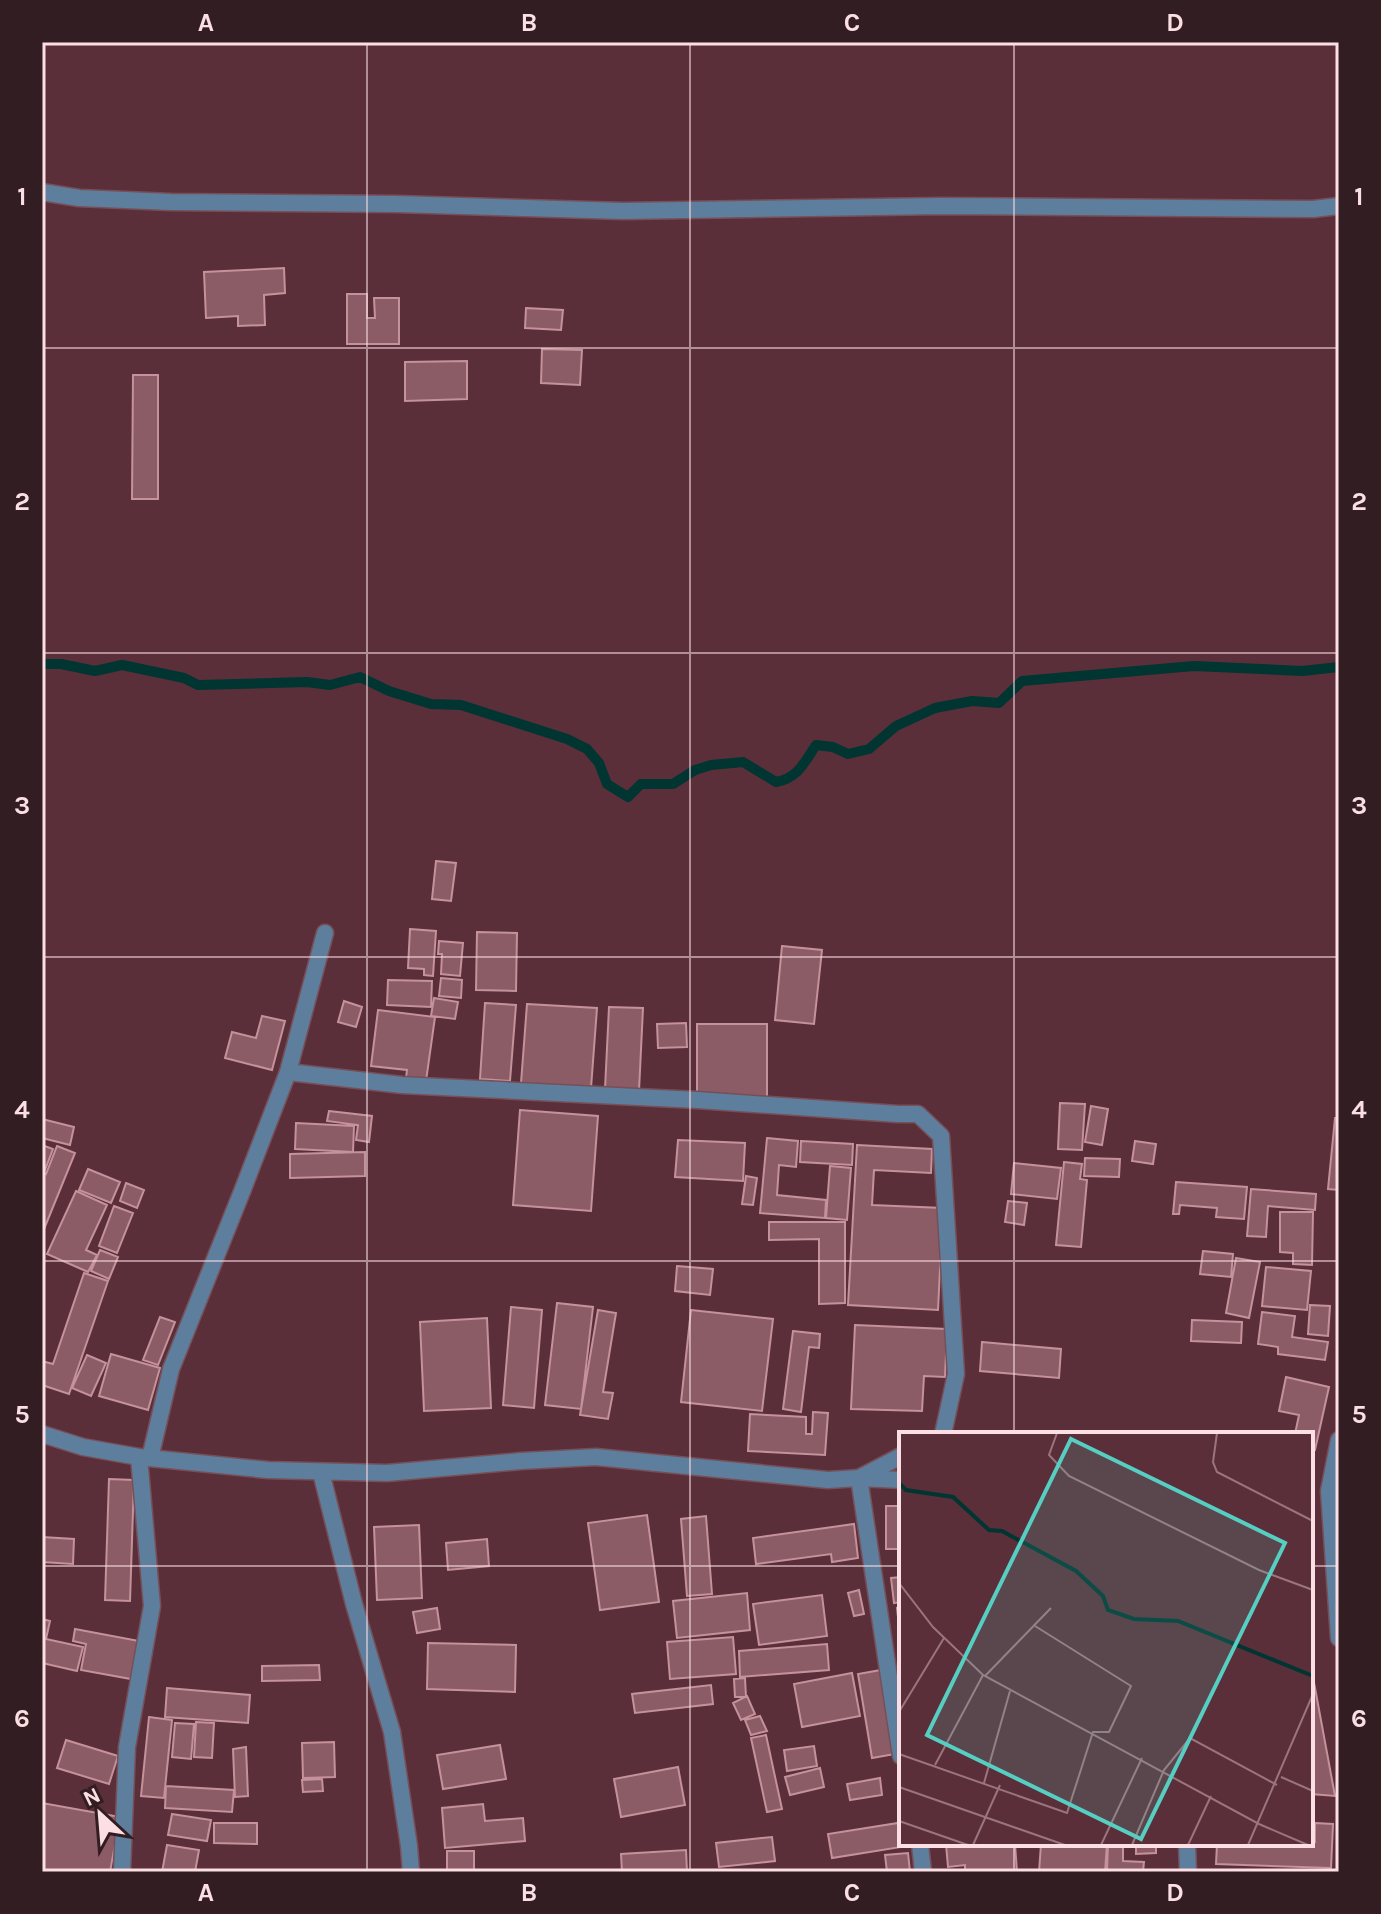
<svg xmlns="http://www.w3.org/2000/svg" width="1381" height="1914" font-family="Karla,sans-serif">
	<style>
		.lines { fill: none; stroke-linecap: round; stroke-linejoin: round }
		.stream { stroke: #003531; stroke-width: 10 }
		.building { fill: #8b5c65; stroke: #c5919b; stroke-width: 2 }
		.street-casing { stroke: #774f58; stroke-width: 19 }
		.street { stroke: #5d7e9c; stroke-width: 16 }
		.grid { fill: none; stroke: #fcdfe4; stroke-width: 2; stroke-opacity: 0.55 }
		.inset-river { fill: none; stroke: #003531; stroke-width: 4 }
		.inset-road { fill: none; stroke: #9b757d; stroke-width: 2 }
		.view { fill: #57cec2; fill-opacity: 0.15; stroke: #57cec2; stroke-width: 4 }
		.inset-edge { fill: none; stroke: #fcdfe4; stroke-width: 4 }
		.neatline { fill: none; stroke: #fcdfe4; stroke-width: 3 }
		.grid-label { font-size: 26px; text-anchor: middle; font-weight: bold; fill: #fcdfe4 }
	</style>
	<rect width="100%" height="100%" fill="#5a2f39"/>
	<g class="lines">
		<path class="stream" d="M42,664H61L95,671L122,665L184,678L198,685L307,682L330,685L360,677L389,691L431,704L461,705L567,739L587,749L599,763L607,784L628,797L641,784H673L695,770L711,765L743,762L776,782C798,778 804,763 816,745L833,747L848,754L869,749L896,726L935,708L972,701L999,703L1022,681L1194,666L1302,671L1339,667"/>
	</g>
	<path class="building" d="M284,268L285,293L264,295L265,325L238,326V316L206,318L204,272Z
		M347,294H367V318H375L374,298H399V344H347Z
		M526,308L563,310L561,330L525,328Z
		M542,349L582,350L580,385L541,383Z
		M467,361V399L405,401V362Z
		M133,375H158V499H132Z
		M436,861L456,863L451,901L432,899Z
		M410,929L436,931L433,976L424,975V969L408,968Z
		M477,932L517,933L516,991L476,990Z
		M439,941L463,943L460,976L441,974L442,954H438Z
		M782,946L822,950L814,1024L775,1020Z
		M441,978L462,980L461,998L439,996Z
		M388,980L432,981L431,1007L387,1005Z
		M434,998L458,1002L455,1019L431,1016Z
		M344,1001L362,1007L356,1027L338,1022Z
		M485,1003L516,1005L510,1081L480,1079Z
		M527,1004L597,1008L591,1088L521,1083Z
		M609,1007L643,1008L639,1091L605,1089Z
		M378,1010L435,1017L426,1081L406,1078L407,1070L371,1066Z
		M262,1016L285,1021L272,1070L225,1058L232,1032L256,1038Z
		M686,1023L687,1047L658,1048L657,1024Z
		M697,1024H767V1100H697Z
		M1060,1103L1085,1104L1082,1150L1058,1149Z
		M1091,1106L1108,1109L1102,1145L1085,1142Z
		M520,1110L598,1116L591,1211L513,1205Z
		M329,1111L372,1116L369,1142L356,1140L358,1125L327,1121Z
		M1335,1118H1339V1190L1328,1189Z
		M42,1119L74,1127L70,1145L42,1138Z
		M296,1123L354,1126L353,1152L295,1149Z
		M767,1138L798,1141L796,1167L779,1165L777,1195L826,1200L825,1218L760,1213Z
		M678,1140L745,1143L743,1181L675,1177Z
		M801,1141L853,1144L852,1165L800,1162Z
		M1135,1141L1156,1144L1153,1164L1132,1161Z
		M42,1145L53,1149L45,1170L42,1169Z
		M857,1145L932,1149L931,1173L874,1170L872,1205L943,1208L938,1310L848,1305Z
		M57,1146L75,1153L42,1234V1172L46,1174Z
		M365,1152V1176L290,1178V1154Z
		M1085,1158L1120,1159L1119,1177L1084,1176Z
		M1064,1162L1082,1164L1080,1179L1087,1180L1081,1247L1056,1245Z
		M1014,1163L1061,1168L1057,1199L1011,1194Z
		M830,1166L851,1168L847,1220L826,1218Z
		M88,1169L120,1182L111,1203L79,1190Z
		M746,1176L757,1178L753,1205L742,1204Z
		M1176,1182L1247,1187L1244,1219L1216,1217L1217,1208L1180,1205L1179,1214H1173Z
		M126,1183L144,1190L137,1208L120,1201Z
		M1251,1189L1316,1194L1315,1210L1268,1206L1266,1237L1247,1236Z
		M76,1191L107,1205L86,1250L97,1255L88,1272L47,1254Z
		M1008,1201L1027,1203L1024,1225L1005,1222Z
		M114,1206L133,1213L117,1253L99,1246Z
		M1280,1212H1313L1312,1265L1293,1264V1253L1280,1252Z
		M769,1222H845V1303L819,1304V1239L769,1240Z
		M100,1250L118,1257L109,1279L91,1271Z
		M1203,1251L1233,1254L1231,1277L1200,1274Z
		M1236,1258L1260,1262L1249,1318L1226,1313Z
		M677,1266L713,1269L710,1295L675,1291Z
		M1266,1267L1311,1271L1307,1310L1262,1306Z
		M84,1273L108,1281L69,1394L42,1385V1361L53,1364Z
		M557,1303L593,1307L581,1409L545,1405Z
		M1310,1305L1330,1306L1328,1336L1308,1334Z
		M511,1307L542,1310L534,1408L503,1405Z
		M598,1310L616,1313L603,1392L613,1393L608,1419L580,1415Z
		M691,1310L773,1319L762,1411L681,1402Z
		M1262,1312L1295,1316L1292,1337L1328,1342L1325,1360L1278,1354V1347L1258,1344Z
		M160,1317L175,1322L158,1365L143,1360Z
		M487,1318L491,1408L424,1411L420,1322Z
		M1192,1320L1242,1322L1241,1343L1191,1341Z
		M855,1325L947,1329L945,1377L924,1376L922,1411L851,1409Z
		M793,1331L820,1334L819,1348L809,1347L801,1412L783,1409Z
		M982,1342L1061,1349L1059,1378L980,1371Z
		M111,1354L160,1368L148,1410L99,1396Z
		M87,1355L106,1363L91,1396L72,1388Z
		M1286,1377L1329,1387L1315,1450H1311V1434H1295L1299,1415L1279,1411Z
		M813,1412L828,1413L825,1455L748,1451L750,1414L806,1417V1434H812Z
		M977,1432L1053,1433V1434H977Z
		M109,1479L134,1480L130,1601L105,1600Z
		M886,1506H901V1549H886Z
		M647,1515L659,1602L600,1610L588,1523Z
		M706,1516L712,1594L687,1596L681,1519Z
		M854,1524L858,1558L832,1562L831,1554L756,1564L753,1538Z
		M419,1525L422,1598L377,1600L374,1527Z
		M42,1537L74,1539L73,1564L42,1562Z
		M487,1539L489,1566L448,1570L446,1543Z
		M901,1577V1602L894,1603L891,1578Z
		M859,1590L864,1614L854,1616L848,1593Z
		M747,1593L750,1630L677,1638L673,1601Z
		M822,1595L827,1636L759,1645L753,1604Z
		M437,1608L440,1629L417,1633L413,1612Z
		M897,1608H901V1645Z
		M42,1619L50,1621L46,1639L83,1647L77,1671L42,1663Z
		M75,1629L139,1641L131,1679L81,1670L86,1644L73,1641Z
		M733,1637L736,1674L670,1679L667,1642Z
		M428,1643L516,1645L515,1692L427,1689Z
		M827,1644L829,1670L740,1677L739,1651Z
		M319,1665L320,1680L262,1681V1666Z
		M881,1670L895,1754L872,1758L858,1674Z
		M852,1673L860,1716L802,1727L794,1684Z
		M1311,1677H1313L1335,1796L1311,1794Z
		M745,1678L746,1697H735L734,1679Z
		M711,1685L713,1704L635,1713L632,1694Z
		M167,1688L250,1695L248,1723L165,1717Z
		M747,1696L755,1714L741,1720L733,1703Z
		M760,1716L767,1731L751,1735L745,1720Z
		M149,1717L172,1720L164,1798L141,1796Z
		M196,1722L214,1723L212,1758L194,1757Z
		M175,1723L194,1724L191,1759L172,1757Z
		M766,1735L782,1809L767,1812L751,1738Z
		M66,1740L118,1756L109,1784L57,1768Z
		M334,1742L335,1777L303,1778L302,1743Z
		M500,1745L506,1779L443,1789L437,1755Z
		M814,1746L817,1766L787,1771L784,1750Z
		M246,1747L248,1796L235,1797L233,1749Z
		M678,1767L685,1805L621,1817L614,1779Z
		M820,1768L824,1787L790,1795L785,1777Z
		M880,1778L882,1795L850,1800L847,1784Z
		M322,1779L323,1791L303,1792L302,1780Z
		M166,1786L234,1790L232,1812L165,1808Z
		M42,1803L120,1817L110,1872H42Z
		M483,1804L485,1821L523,1818L525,1841L445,1848L442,1808Z
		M172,1814L211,1820L207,1841L168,1835Z
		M214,1823H257V1844L214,1843Z
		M898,1823L901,1847L832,1858L828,1834Z
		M1315,1823L1333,1824L1331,1868L1216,1864L1217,1844H1311V1842H1315Z
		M772,1837L775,1861L719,1867L716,1843Z
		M946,1844H1015L1017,1872H965V1865L948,1867Z
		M1041,1844H1107L1105,1872H1039Z
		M1108,1844H1123V1861L1144,1862L1143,1872H1107Z
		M1136,1844H1156V1853L1136,1854Z
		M167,1845L199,1850L195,1872H162Z
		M686,1850L687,1872H622L621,1854Z
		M447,1851H474V1872H447Z
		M908,1853L910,1872H887L885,1855Z"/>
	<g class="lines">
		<defs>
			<path id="street" d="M42,192L79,198L171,202L397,204L623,211L941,206L1313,209L1339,206
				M288,1072L402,1085L697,1100L898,1114H918L941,1136L956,1374L943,1434
				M42,1434L83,1447L139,1457L268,1470L387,1473L521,1461L596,1457L828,1480L859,1478L901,1480
				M1339,1440L1329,1491L1339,1638
				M901,1456L859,1478L901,1756
				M150,1458L171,1369L243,1189L288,1072L325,933
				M321,1472L354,1604L392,1732L409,1846L411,1872
				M920,1844L923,1872
				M1187,1844L1188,1872
				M122,1872L127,1747L152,1606L139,1457"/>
		</defs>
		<use href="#street" class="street-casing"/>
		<use href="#street" class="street"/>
	</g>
	<path class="grid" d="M367,42V1872M690,42V1872M1014,42V1434M42,348H1339M42,653H1339M42,957H1339M42,1261H1339M42,1566H901M1311,1566H1339M1014,1844V1872"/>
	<g transform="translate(899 1432)">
		<rect width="414" height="414" fill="#5a2f39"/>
		<path class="inset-river" d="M0,51L7,58L54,65L90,98L103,99L177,139L204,164L209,178L235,187L279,189L414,244"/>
		<path class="inset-road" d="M158,1L150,23L170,44L360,138L414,158M318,1L314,30L318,40L414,89M0,151L34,195L84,243L360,392L409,413M86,244L152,176M0,280L45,206M0,322L168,381L194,300H210L232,254L136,194M36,333L84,243M382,345L414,359M85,351L111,259M0,355L166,413M0,389L69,413M74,413L101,353M202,413L243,326M233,413L265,338L291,306L378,353M289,413L312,364M349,413L414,262"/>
		<path class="view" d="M172,7L386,111L242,407L28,303Z"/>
		<rect width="414" height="414" class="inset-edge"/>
	</g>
	<rect width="1381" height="1914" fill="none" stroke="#321e22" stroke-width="88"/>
	<g transform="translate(100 1814) rotate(334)" stroke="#321e22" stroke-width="6" paint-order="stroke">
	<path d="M0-6L14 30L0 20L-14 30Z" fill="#fcdfe4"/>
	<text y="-12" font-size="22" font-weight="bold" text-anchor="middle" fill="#fcdfe4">N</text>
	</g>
	<rect x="44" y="44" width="1293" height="1826" class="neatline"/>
	<g class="grid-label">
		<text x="206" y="31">A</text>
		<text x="529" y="31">B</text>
		<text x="852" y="31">C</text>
		<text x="1175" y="31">D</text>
		<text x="22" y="205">1</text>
		<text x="1359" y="205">1</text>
		<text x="22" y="510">2</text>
		<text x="1359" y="510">2</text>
		<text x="22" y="814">3</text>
		<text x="1359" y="814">3</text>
		<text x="22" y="1118">4</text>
		<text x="1359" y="1118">4</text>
		<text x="22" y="1423">5</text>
		<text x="1359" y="1423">5</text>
		<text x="22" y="1727">6</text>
		<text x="1359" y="1727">6</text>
		<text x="206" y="1901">A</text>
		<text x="529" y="1901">B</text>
		<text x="852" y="1901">C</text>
		<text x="1175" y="1901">D</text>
	</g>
</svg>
